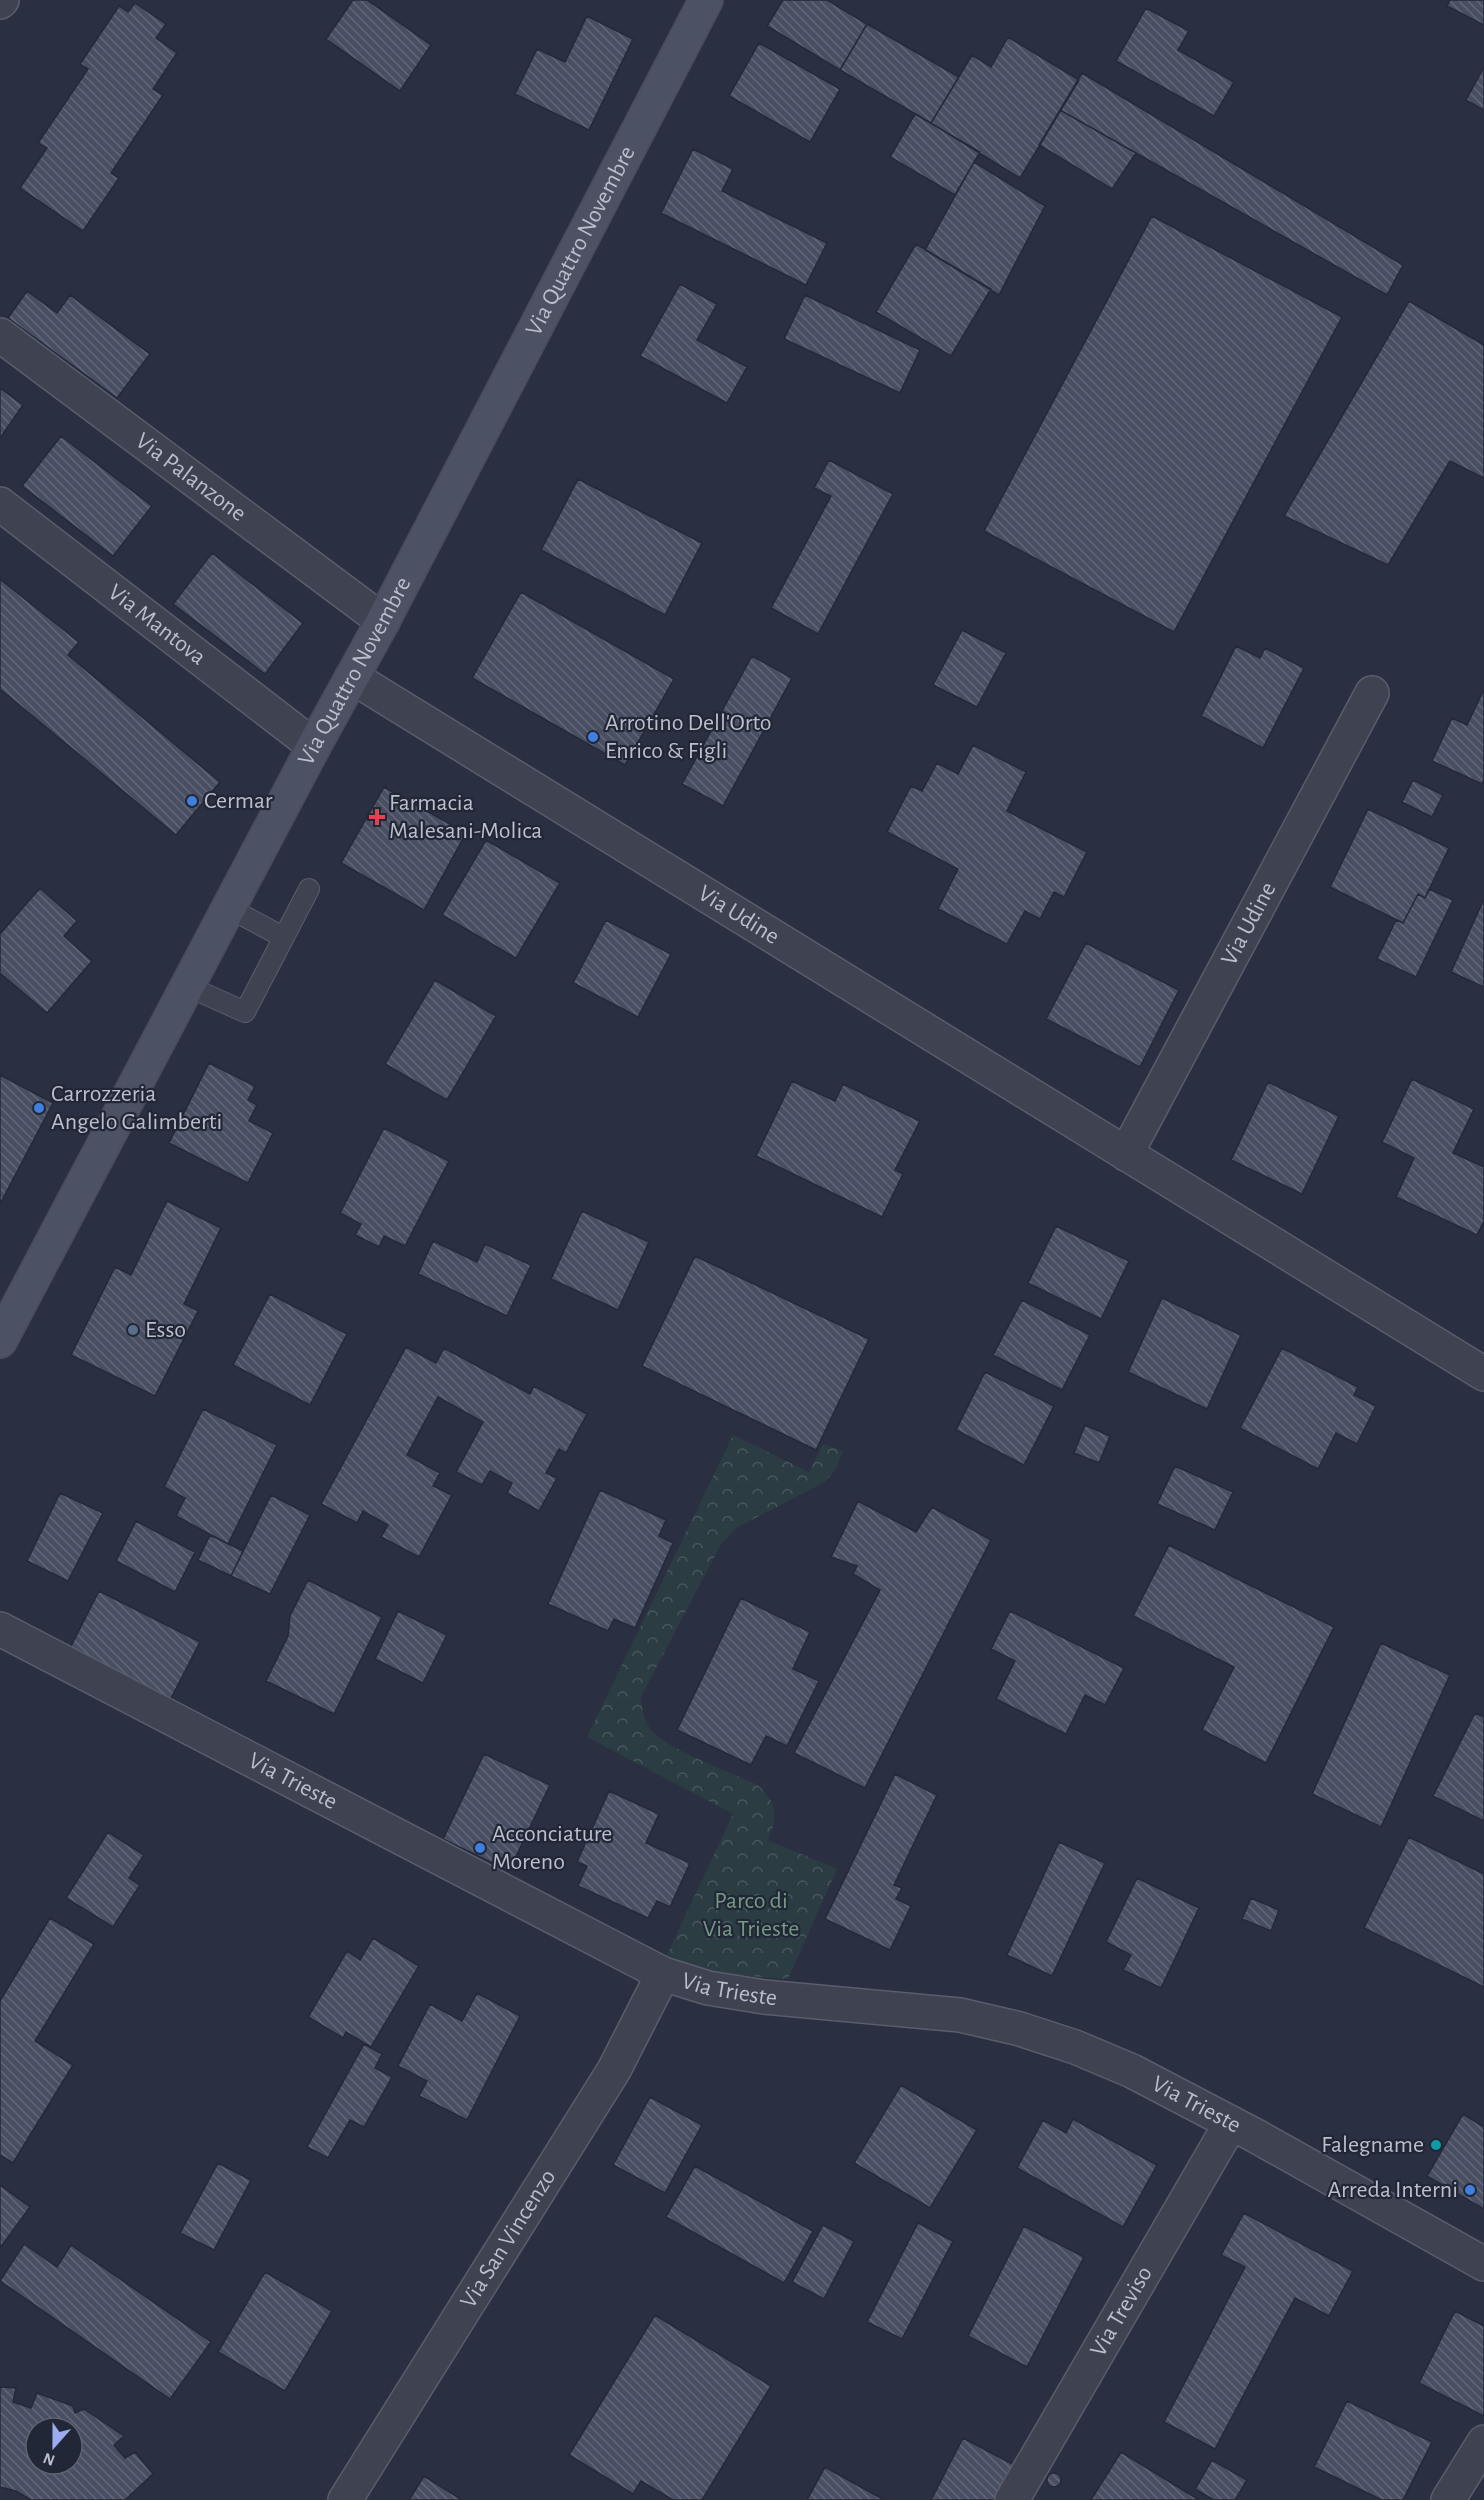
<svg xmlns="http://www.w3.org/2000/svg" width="1484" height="2500" font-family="'Alegreya Sans',sans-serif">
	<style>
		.park { fill: url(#park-crowns) }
		.building { fill: url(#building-back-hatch); stroke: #252939; stroke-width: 1.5; fill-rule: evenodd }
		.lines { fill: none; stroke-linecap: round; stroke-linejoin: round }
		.service-casing { stroke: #595d6c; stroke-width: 22 }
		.minor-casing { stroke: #595d6c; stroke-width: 36 }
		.secondary-casing { stroke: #484b5b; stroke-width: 36 }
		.service { stroke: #3e4251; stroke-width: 20 }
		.minor { stroke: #3e4251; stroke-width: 33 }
		.secondary { stroke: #4c5164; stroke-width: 33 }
		.shop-dot { fill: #3f7fe0; stroke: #222737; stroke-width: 2 }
		.health-dot { fill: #e0444e; stroke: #222737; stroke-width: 2 }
		.service-dot { fill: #5c6f8a; stroke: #222737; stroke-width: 2 }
		.culture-dot { fill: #0f9aa8; stroke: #222737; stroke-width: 2 }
		.labels { text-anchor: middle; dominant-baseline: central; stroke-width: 4.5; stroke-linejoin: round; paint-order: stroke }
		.street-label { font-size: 24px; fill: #bbbecb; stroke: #222737 }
		.poi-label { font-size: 24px; fill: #bbbecb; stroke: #222737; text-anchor: start }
		.park-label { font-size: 24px; fill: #749a84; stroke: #222737 }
	</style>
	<defs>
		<pattern id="park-crowns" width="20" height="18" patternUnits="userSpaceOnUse" patternTransform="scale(1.5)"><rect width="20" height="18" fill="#2c3c43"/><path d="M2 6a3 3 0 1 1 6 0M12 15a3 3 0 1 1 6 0" fill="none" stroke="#49565d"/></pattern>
		<pattern id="building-back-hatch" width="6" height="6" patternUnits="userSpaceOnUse" patternTransform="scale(1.5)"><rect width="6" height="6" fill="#494f63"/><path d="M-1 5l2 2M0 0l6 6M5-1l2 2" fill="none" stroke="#616778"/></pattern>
	</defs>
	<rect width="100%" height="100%" fill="#2a2f42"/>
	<path class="park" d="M733,1435L809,1472L823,1444L843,1451L836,1469L825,1482L736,1528L721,1544L641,1697C642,1710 644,1722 653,1732C668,1749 734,1774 758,1785C778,1805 778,1815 768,1840L837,1869L788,1979C745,1977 706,1972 665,1959L733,1814L587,1737Z"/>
	<path class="building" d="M353,0H367L431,45L400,91L326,39Z
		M783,0H827L867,24L840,70L767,26Z
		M1450,0H1484V25L1447,6Z
		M135,3L166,24L156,38L177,53L153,89L163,95L111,173L119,178L83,231L20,188L47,148L38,143L88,69L80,64L119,6L128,12Z
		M1146,8L1189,31L1178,50L1234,82L1214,116L1116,61Z
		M587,16L633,39L589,130L515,94L537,49L565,62Z
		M867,24L959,77L931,123L840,70Z
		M1008,37L1079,80L1020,178L931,123L972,55L991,67Z
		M759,43L840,89L810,142L729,96Z
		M1484,67V110L1466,100Z
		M1082,73L1403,265L1387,295L1060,110Z
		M1060,110L1136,153L1112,189L1039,145Z
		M915,114L980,152L955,195L890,157Z
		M693,149L733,169L722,191L827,243L806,285L661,213Z
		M974,162L1045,206L999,295L925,250Z
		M1152,216L1342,317L1174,632L984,531Z
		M916,244L991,289L951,356L876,312Z
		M680,284L717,304L697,340L747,367L727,403L640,356Z
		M27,291L57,313L70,295L150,354L117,398L8,318Z
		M805,295L920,350L900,393L784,339Z
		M1409,301L1484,345V478L1450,461L1388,565L1284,516Z
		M0,388L23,405L0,438Z
		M61,436L152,506L113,556L22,486Z
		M829,460L893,494L818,634L771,608L831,496L814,488Z
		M578,479L702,543L665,615L541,550Z
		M212,553L303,623L265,674L173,604Z
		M0,579L79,642L68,655L220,782L176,835L0,689Z
		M521,592L674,679L625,765L472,678Z
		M962,630L1006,653L977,707L933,685Z
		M1236,646L1260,658L1265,648L1304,668L1263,748L1201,716Z
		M752,656L792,678L723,806L682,784Z
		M1484,689V779L1482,784L1432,761L1452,718L1467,725Z
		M973,745L1026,772L1007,811L1087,852L1064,897L1054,892L1040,919L1025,911L1007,944L938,909L958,869L887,832L911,786L922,791L937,763L958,774Z
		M1413,780L1443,795L1432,817L1402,802Z
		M384,787L466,833L424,910L341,863Z
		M1368,809L1449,848L1425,898L1418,894L1403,923L1330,887Z
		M486,840L560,883L516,958L442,915Z
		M40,888L77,921L64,936L92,961L47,1013L0,973V934Z
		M1429,889L1453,900L1416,977L1377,959L1396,920L1403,923L1418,894L1425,898Z
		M1484,899V987L1451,972Z
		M606,920L671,954L638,1017L573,983Z
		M1086,943L1179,990L1140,1067L1046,1019Z
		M435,980L496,1016L447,1100L385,1064Z
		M209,1063L255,1086L248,1100L257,1105L249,1121L273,1133L248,1183L169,1143Z
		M0,1075L53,1103L0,1204Z
		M1412,1079L1474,1109L1453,1153L1484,1167V1221L1477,1235L1396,1197L1414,1158L1382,1142Z
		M792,1081L835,1101L843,1084L920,1121L895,1170L903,1174L882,1217L756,1156Z
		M1268,1082L1339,1116L1302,1194L1231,1160Z
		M384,1128L449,1161L405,1246L384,1236L379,1247L355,1235L361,1224L340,1213Z
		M167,1201L221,1228L184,1304L198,1311L155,1396L71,1355L115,1267L131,1275Z
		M582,1211L649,1242L618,1310L551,1279Z
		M1056,1226L1129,1261L1101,1319L1028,1283Z
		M433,1241L477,1262L485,1244L531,1265L507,1316L418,1274Z
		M695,1256L869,1339L816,1450L642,1366Z
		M270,1294L347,1334L310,1405L233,1365Z
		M1162,1298L1241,1335L1207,1409L1128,1372Z
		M1022,1300L1090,1335L1062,1390L993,1355Z
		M406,1347L436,1363L444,1348L530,1394L534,1386L587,1414L566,1453L559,1449L546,1473L557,1478L539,1511L507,1493L512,1483L490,1471L482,1485L456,1472L483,1422L438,1397L407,1455L440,1473L433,1486L452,1495L419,1557L381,1537L388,1525L363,1511L357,1523L321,1504Z
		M1282,1348L1358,1387L1354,1395L1376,1406L1357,1444L1336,1433L1318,1469L1240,1428Z
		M985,1372L1054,1406L1024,1465L956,1430Z
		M203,1409L277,1445L228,1544L176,1516L185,1498L164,1487Z
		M1085,1425L1110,1436L1099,1463L1074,1453Z
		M1175,1466L1233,1492L1215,1530L1157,1504Z
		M600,1490L666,1520L659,1536L673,1543L635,1628L614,1619L608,1631L548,1604Z
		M60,1493L103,1513L68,1581L27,1561Z
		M271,1495L310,1515L270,1594L231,1576Z
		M858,1501L916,1532L932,1507L991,1540L865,1788L794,1753L880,1590L853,1574L857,1566L831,1557Z
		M136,1521L195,1552L175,1592L116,1561Z
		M210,1535L243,1551L231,1576L198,1560Z
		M1169,1545L1334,1627L1266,1763L1202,1730L1234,1667L1133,1616Z
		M308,1580L382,1617L334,1714L266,1681L288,1636L290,1616Z
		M99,1591L200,1642L166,1708L66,1656Z
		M741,1598L810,1632L793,1669L819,1681L787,1746L766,1736L751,1765L677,1730Z
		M398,1611L447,1635L423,1683L375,1659Z
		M1010,1611L1124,1668L1105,1705L1085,1695L1066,1734L996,1699L1015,1661L991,1649Z
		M1381,1643L1450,1675L1381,1827L1312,1794Z
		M1475,1713L1484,1717V1821L1433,1796Z
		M484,1754L550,1785L509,1871L443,1839Z
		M895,1774L937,1795L894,1885L902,1888L896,1899L911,1906L890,1950L825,1919Z
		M609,1791L659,1814L646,1843L690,1863L670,1907L657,1901L648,1918L578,1886L587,1866L577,1862Z
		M108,1832L144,1855L129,1878L140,1885L113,1927L66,1898Z
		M1409,1837L1484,1874V1987L1364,1928Z
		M1059,1842L1105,1863L1052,1976L1007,1955Z
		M1137,1878L1199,1908L1161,1988L1123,1970L1131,1955L1106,1942Z
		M1251,1898L1279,1910L1271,1931L1242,1919Z
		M50,1918L94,1944L35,2041L73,2065L13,2163L0,2155V2001Z
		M373,1938L419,1966L371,2047L346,2032L343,2038L308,2017L347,1951L360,1960Z
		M477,1993L520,2016L467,2120L419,2096L427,2081L398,2066L430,2004L462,2021Z
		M364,2044L382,2054L375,2068L392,2077L364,2127L350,2120L328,2158L307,2147Z
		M901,2085L977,2130L930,2208L854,2163Z
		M650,2097L702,2125L665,2193L613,2165Z
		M1463,2114L1484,2127V2209L1427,2176Z
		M1073,2119L1157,2165L1123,2227L1017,2168L1043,2120L1066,2133Z
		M218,2163L251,2180L214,2250L180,2233Z
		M695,2166L813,2231L784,2283L666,2217Z
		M0,2185L30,2207L0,2248Z
		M1244,2213L1353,2271L1329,2316L1295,2298L1215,2449L1164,2422L1245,2267L1221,2255Z
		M918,2223L953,2241L902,2339L867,2322Z
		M823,2225L854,2241L824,2299L792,2282Z
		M1024,2226L1084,2257L1027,2367L968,2336Z
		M24,2244L57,2267L71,2245L211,2342L170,2399L0,2281Z
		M265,2272L332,2311L285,2391L218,2352Z
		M1455,2311L1484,2326V2416L1419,2383Z
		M655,2315L771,2386L702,2500H673L641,2481L633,2494L569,2455Z
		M0,2387L16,2388L13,2402L31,2408L37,2393L73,2406L75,2413L84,2409L124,2436L114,2445L125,2458L135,2452L153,2474L125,2500H31L16,2491L0,2487ZM36,2428H72V2464H36Z
		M1347,2401L1432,2442L1403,2500H1382L1314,2467Z
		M963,2438L1016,2466L998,2500H931Z
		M1121,2452L1199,2500H1091Z
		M1212,2460L1247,2480L1235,2500H1214L1195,2489Z
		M825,2467L884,2500H807Z
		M1047 2480a7 7 0 1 1 14 0a7 7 0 1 1-14 0Z
		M424,2476L462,2500H409Z"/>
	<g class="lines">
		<defs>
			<path id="service" d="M229,908L283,937
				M187,986L245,1012L309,889"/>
			<g id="minor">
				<path d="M0,2L2,0"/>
				<path id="s1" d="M0,335L383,621"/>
				<path id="s2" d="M0,504L314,746"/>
				<path id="s3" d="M352,677L1484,1374"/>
				<path id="s4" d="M1126,1154L1372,693"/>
				<path id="s5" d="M0,1629L663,1974L708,1988L764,1997L960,2015L1020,2029L1075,2047L1132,2071L1256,2136L1484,2264"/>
				<path id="s6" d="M345,2500L614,2070L663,1974"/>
				<path id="s7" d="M1012,2500L1231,2123"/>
				<path d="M1448,2500L1484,2442"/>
			</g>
			<g id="secondary">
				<path id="s8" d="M0,1341L314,746L383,621L706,0"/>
			</g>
		</defs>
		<use href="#service" class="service-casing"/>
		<use href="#minor" class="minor-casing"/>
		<use href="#secondary" class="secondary-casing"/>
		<use href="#service" class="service"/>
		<use href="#minor" class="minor"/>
		<use href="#secondary" class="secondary"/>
	</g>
	<g class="shop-dot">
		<circle cx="593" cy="737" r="6"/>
		<circle cx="192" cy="801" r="6"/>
		<circle cx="39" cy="1108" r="6"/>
		<circle cx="480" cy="1848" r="6"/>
		<circle cx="1470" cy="2190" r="6"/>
	</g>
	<path class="health-dot" d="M374 808h6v6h6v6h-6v6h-6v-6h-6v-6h6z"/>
	<circle class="service-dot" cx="133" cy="1330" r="6"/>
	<circle class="culture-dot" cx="1436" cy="2145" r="6"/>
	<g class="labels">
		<g class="street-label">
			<text stroke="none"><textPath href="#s8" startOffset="1244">Via Quattro Novembre</textPath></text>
			<text stroke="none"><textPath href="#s1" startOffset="238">Via Palanzone</textPath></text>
			<text stroke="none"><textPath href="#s2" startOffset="198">Via Mantova</textPath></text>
			<text stroke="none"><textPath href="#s8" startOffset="758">Via Quattro Novembre</textPath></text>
			<text stroke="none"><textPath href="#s3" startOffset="454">Via Udine</textPath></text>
			<text stroke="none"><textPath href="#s4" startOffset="261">Via Udine</textPath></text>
			<text stroke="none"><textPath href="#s5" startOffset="330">Via Trieste</textPath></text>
			<text stroke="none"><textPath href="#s5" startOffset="816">Via Trieste</textPath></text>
			<text stroke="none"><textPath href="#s5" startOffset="1302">Via Trieste</textPath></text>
			<text stroke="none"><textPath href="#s6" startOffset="308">Via San Vincenzo</textPath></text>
			<text stroke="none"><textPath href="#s7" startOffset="218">Via Treviso</textPath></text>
		</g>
		<g class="poi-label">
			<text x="605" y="723">Arrotino Dell'Orto<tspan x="605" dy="28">Enrico &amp; Figli</tspan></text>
			<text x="204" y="801">Cermar</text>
			<text x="389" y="803">Farmacia<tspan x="389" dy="28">Malesani-Molica</tspan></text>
			<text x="51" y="1094">Carrozzeria<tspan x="51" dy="28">Angelo Galimberti</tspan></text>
			<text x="145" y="1330">Esso</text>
			<text x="492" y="1834">Acconciature<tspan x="492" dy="28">Moreno</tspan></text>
			<text x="1424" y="2145" text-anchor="end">Falegname</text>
			<text x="1458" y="2190" text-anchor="end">Arreda Interni</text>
		</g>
		<g class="park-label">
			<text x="751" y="1901">Parco di<tspan x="751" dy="28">Via Trieste</tspan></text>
		</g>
	</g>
	<g transform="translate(54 2446) rotate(201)"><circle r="28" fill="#222737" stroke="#5f6372" stroke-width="1.5"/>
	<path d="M0-4.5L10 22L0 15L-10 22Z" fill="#9bacf0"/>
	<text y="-9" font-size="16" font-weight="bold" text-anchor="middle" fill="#bbbecb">N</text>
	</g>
</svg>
